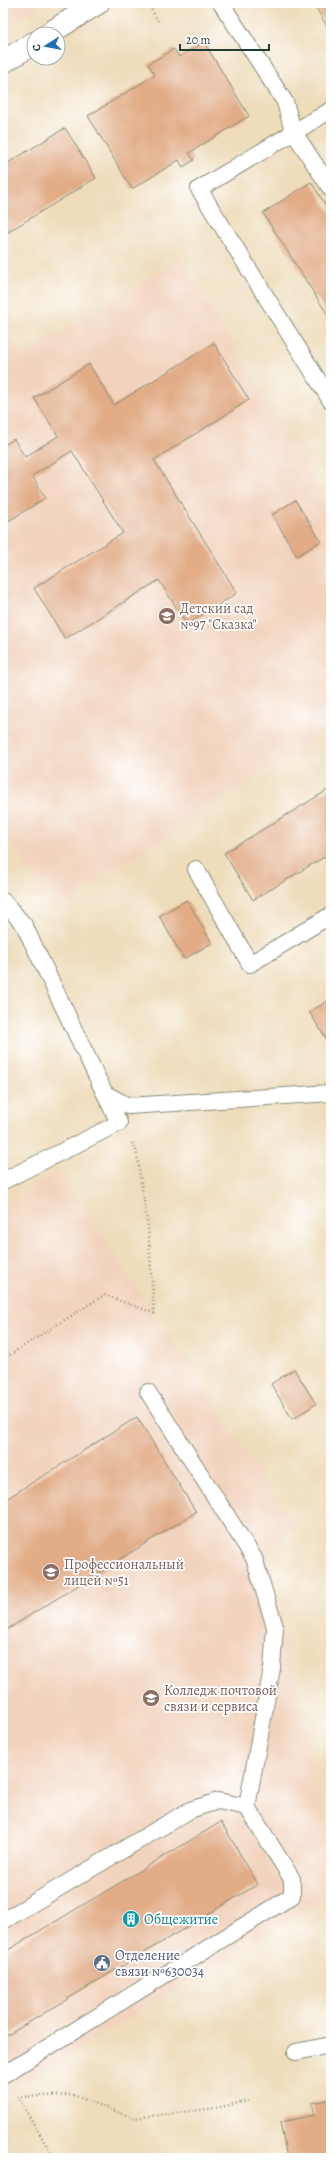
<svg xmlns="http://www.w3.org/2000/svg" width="334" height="2161" font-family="Alegreya,serif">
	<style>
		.built { fill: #f2d4be }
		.building { fill: #e1ac86 }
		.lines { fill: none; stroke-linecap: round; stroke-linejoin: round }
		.lane-casing { stroke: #868c77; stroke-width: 18 }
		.street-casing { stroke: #868c77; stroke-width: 24 }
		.path { stroke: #868c77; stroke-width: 2.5; stroke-dasharray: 1 3; stroke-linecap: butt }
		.lane { stroke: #fff; stroke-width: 16 }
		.street { stroke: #fff; stroke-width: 22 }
		.labels { text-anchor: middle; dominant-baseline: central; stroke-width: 3.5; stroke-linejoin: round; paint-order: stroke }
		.education-label { font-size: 14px; fill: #785e54; stroke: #fff; text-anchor: start }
		.culture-label { font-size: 14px; fill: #0d838f; stroke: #fff; text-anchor: start }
		.service-label { font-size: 14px; fill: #4e5e75; stroke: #fff; text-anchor: start }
	</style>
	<rect width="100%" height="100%" fill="#fff"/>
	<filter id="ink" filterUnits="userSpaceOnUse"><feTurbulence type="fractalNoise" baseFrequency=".025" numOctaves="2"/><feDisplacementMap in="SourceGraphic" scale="8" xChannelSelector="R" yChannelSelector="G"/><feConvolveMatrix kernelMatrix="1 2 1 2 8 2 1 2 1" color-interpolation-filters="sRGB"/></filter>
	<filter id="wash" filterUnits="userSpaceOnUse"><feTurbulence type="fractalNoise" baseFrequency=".012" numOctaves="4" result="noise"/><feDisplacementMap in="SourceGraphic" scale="16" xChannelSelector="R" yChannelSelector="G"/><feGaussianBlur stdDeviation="0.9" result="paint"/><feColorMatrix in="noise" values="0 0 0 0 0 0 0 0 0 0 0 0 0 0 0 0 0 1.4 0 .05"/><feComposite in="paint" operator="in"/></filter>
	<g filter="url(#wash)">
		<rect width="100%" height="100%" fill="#eedcba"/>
		<path class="built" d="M3,3H45L3,30Z
			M180,258L331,505V728L55,909L3,830V326L23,355Z
			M59,1171L295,1526L267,1548L331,1848V1895L3,2096V1204Z"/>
		<g id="blocks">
			<path class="building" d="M313,3H331V33Z
				M204,42L249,116L189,153L194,160L183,167L179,160L132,189L88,116L155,75L148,64L174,49L179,57Z
				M65,128L96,178L3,235V166Z
				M311,182L331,214V320L263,213Z
				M214,343L249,400L154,460L237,593L187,625L159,580L65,639L34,588L123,533L72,451L32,476L45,498L4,524L3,446L14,439L25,457L58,436L34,398L89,364L114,405Z
				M295,500L321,541L297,556L272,515Z
				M331,788V853L253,900L224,853Z
				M187,900L212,943L184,959L159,916Z
				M331,999V1046L309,1012Z
				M294,1369L316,1404L292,1419L271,1384Z
				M137,1417L196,1512L3,1632V1501Z
				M221,1822L258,1884L3,2038V1953Z
				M331,2099V2158H287L280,2122L315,2115L312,2103Z"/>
		</g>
	</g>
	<g filter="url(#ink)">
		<use href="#blocks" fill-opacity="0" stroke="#868c77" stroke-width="1"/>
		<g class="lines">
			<defs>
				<path id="lane" d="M221,3L285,102L293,131L331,189
					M331,110L199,189L331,401
					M196,869L250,964L331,915
					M3,901L24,925L119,1123L3,1181
					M106,1094L128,1106L331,1093
					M148,1392L254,1558L275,1627L272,1668L247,1807
					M3,1921L190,1810L218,1801L247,1807L292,1879V1896L3,2075
					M296,2052L331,2045"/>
				<path id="street" d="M48,34L98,3
					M3,62L34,43"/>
			</defs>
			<use href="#lane" class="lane-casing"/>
			<use href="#street" class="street-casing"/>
			<path class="path" d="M147,3L158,21
				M3,1359L104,1295L154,1313L148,1227L136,1149L132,1143
				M17,2096L50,2151L57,2158
				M17,2097L73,2095L134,2118L216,2108L251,2100"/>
			<use href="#lane" class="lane"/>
			<use href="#street" class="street"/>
		</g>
	</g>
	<defs>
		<symbol id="school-disc" viewBox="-11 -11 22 22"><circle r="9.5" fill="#8d6e63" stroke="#fff"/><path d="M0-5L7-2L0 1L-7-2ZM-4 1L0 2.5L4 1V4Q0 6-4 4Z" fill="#fff"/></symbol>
		<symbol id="university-disc" viewBox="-11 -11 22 22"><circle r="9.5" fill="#8d6e63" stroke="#fff"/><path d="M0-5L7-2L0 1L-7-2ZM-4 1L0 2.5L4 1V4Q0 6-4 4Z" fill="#fff"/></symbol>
		<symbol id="building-disc" viewBox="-11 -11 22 22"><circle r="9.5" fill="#0f9aa8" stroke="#fff"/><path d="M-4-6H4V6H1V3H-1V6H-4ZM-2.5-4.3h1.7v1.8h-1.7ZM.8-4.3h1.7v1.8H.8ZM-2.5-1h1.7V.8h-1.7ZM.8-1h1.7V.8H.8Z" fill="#fff"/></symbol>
		<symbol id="civic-disc" viewBox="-11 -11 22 22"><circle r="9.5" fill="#5c6f8a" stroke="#fff"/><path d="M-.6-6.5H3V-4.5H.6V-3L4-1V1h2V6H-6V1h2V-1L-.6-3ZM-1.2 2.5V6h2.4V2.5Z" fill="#fff"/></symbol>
	</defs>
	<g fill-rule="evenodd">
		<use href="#school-disc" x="157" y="606" width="20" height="20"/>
		<use href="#university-disc" x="41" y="1562" width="20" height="20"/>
		<use href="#university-disc" x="141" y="1688" width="20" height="20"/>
		<use href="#building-disc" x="121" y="1909" width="20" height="20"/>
		<use href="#civic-disc" x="92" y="1953" width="20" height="20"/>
	</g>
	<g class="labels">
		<g class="education-label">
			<text x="180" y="608">Детский сад<tspan x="180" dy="16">№97 "Сказка"</tspan></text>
			<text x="64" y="1564">Профессиональный<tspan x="64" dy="16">лицей №51</tspan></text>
			<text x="164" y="1690">Колледж почтовой<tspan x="164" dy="16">связи и сервиса</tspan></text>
		</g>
		<g class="culture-label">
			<text x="144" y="1919">Общежитие</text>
		</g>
		<g class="service-label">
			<text x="115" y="1955">Отделение<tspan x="115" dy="16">связи №630034</tspan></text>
		</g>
	</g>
	<rect width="334" height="2161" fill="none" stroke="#fff" stroke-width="16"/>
	<g transform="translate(46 46) rotate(259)"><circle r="19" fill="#ffffff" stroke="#a5b1ae"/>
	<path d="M0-3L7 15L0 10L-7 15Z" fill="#1f6fb2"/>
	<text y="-6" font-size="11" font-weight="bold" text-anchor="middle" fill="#1f3d34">С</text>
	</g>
	<path d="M180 44v6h89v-6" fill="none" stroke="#1f3d34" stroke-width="2"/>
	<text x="186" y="44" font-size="12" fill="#1f3d34" stroke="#ffffff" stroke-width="3" paint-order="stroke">20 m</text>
</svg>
